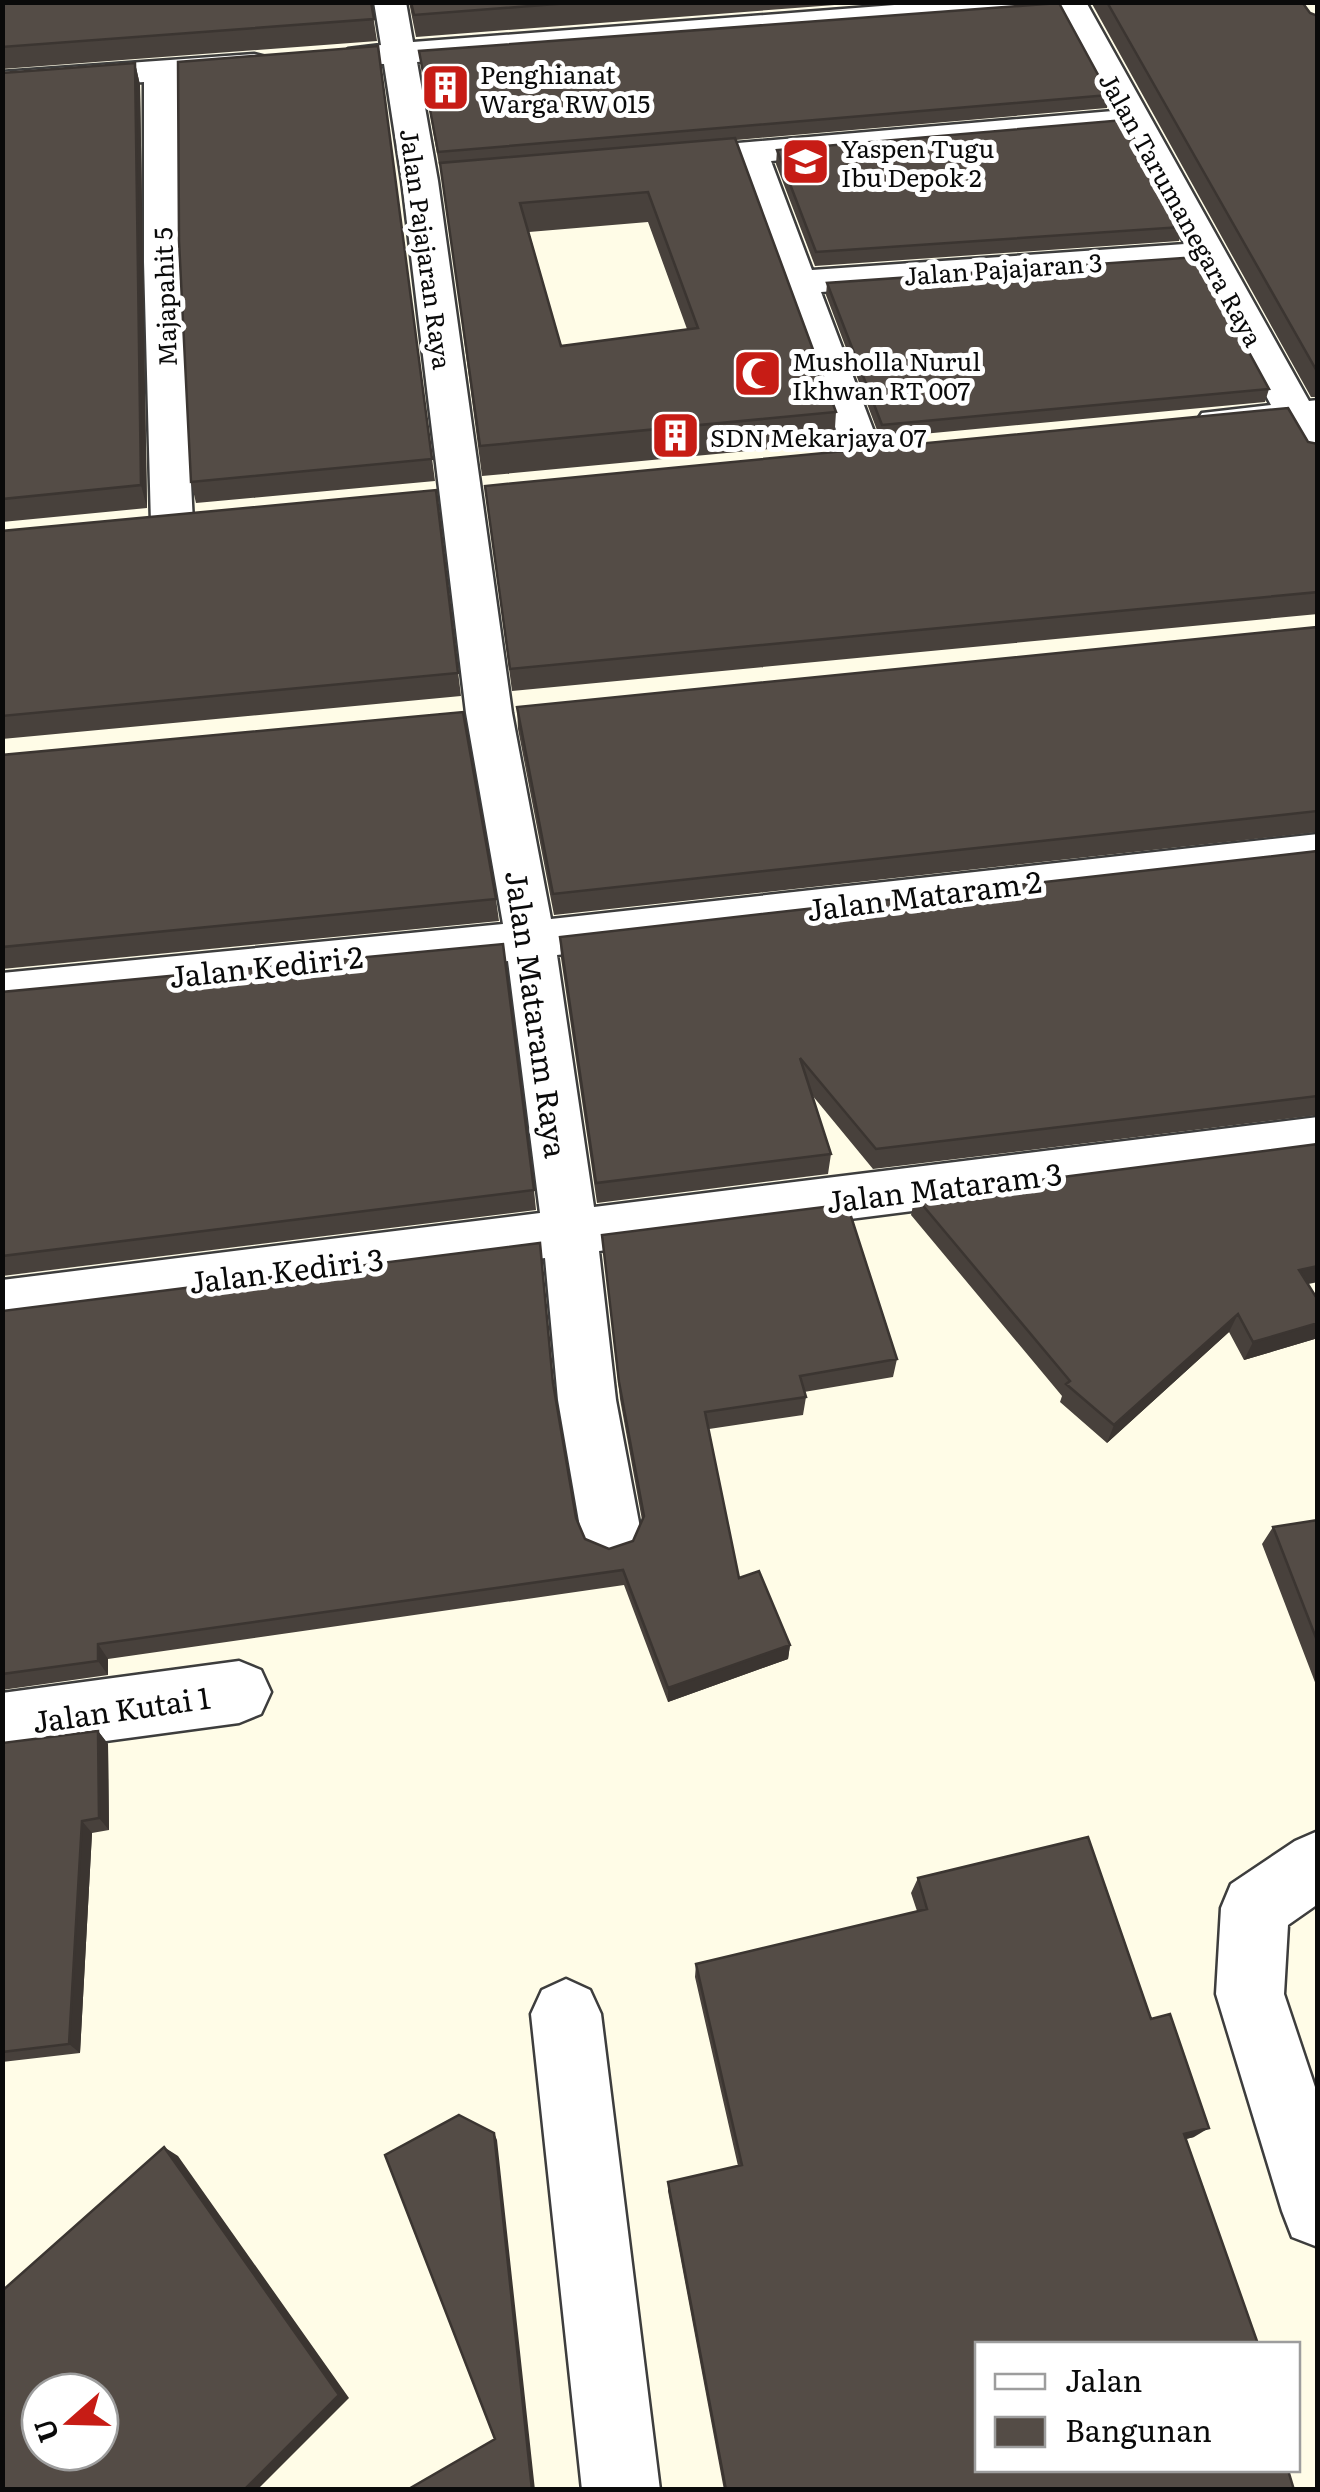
<svg xmlns="http://www.w3.org/2000/svg" width="1320" height="2492" font-family="Literata,serif">
	<style>
		.lines { fill: none; stroke-linecap: round; stroke-linejoin: round }
		.street-casing { stroke: #3d3d3d; stroke-width: 5 }
		.street { fill: #fff; fill-rule: evenodd }
		.wall { fill: #48413c; fill-rule: evenodd }
		.shaded-wall { fill: #3b3531 }
		.building { fill: #544c46; stroke: #3b3531; stroke-width: 2.5; fill-rule: evenodd }
		.labels { text-anchor: middle; dominant-baseline: central; stroke-width: 10; stroke-linejoin: round; paint-order: stroke }
		.far-poi-label { font-size: 25px; fill: #0a0a0a; stroke: #fff; text-anchor: start }
		.far-street-label { font-size: 25px; fill: #0a0a0a; stroke: #fff }
		.street-label { font-size: 30px; fill: #0a0a0a; stroke: #fff }
	</style>
	<rect width="100%" height="100%" fill="#fffce7"/>
	<g class="lines">
		<defs>
			<path id="street" d="M374,2H406L413,42L933,2H1086L1309,401L1318,400V466L1304,463L1283,427L1216,434L1202,431L1196,422L1202,413L1271,405L1196,266L821,292L884,458L878,467L864,470L850,467L737,164L668,169L656,166L651,159L656,152L668,149L1113,111L1059,12L417,62L438,181L512,713L551,919L1318,834V868L557,955L594,1207L1318,1117V1159L599,1251L616,1400L641,1533L632,1553L611,1561L590,1553L581,1533L558,1400L545,1258L2,1328V1280L540,1213L508,961L2,1011V973L503,924L466,713L402,181L384,64L348,63L344,56L348,49L381,45ZM1123,130L1185,244L812,270L771,161Z
				M254,54L266,57L271,64L266,71L178,79L180,262L193,523L187,532L172,536L157,532L151,523L144,262V82L2,92V72Z
				M239,1661L261,1670L271,1692L261,1714L239,1723L2,1755V1693Z
				M1318,1831V1904L1288,1925L1284,1994L1318,2096V2247L1292,2237L1282,2211L1216,1994L1221,1908L1231,1884L1295,1841Z
				M566,1979L590,1990L601,2014L660,2490H582L531,2014L542,1990Z"/>
		</defs>
		<use href="#street" class="street-casing"/>
		<use href="#street" class="street"/>
	</g>
	<path class="wall" d="M2,2H371L377,41L2,69Z
		M409,2H874L416,37Z
		M1091,2H1302L1310,13L1318,16V397H1311Z
		M378,46L435,481L196,503L191,482Z
		M419,51L1109,95L1107,108L736,140L836,412L834,443L482,476L441,165H439ZM648,222L687,329L561,346L529,232Z
		M135,63L140,85L147,508L2,522V73Z
		M777,150L1182,227L1179,241L815,266L776,164Z
		M827,283L1269,389L1265,402L880,438L826,295Z
		M1308,442L1318,444V614L512,691L485,486Z
		M436,490L461,696L2,739V531Z
		M1318,627V832L554,915L518,729L517,707Z
		M2,755L496,899L499,921L2,969Z
		M1318,851V1115L873,1169L812,1095L831,1154L828,1174L597,1203L561,958L560,937Z
		M2,992L534,1190L536,1210L2,1276Z
		M915,1196L1308,1284L1318,1300V1338L1244,1360L1229,1332L1107,1443L1060,1402L1062,1396L911,1215Z
		M602,1235L897,1359L893,1377L804,1392L806,1397L803,1415L709,1429L739,1578L790,1645L788,1659L668,1702L624,1585L108,1659V1675L2,1690V1311L553,1384L576,1518L585,1539L609,1549L633,1541L642,1520L620,1399Z
		M1318,1520V1690L1262,1544L1273,1527Z
		M98,1731L108,1744L109,1830L92,1833L80,2053L2,2062V1743Z
		M918,1878L1151,2019L1194,2137L1186,2139L978,2344L1294,2490H724L668,2191V2182L738,2166L695,1977L696,1964L917,1911L911,1893Z"/>
	<path class="shaded-wall" d="M135,63L140,85L147,508L141,485Z
		M1318,1266V1282L1289,1288L1299,1270Z
		M1238,1314L1229,1332L1107,1443L1114,1425Z
		M1318,1323V1338L1244,1360L1253,1342Z
		M98,1644L108,1659V1675L98,1661Z
		M790,1645L788,1659L668,1702V1688Z
		M98,1731L108,1744L109,1830L99,1818Z
		M82,1821L92,1833L80,2053L69,2044Z
		M1209,2128L1194,2137L1170,2143L1184,2134Z
		M494,2133L497,2140L535,2490H532Z
		M164,2147L178,2156L349,2398L257,2490H244Z"/>
	<path class="building" d="M2,2H371L374,19L2,47Z
		M411,2H582L414,15Z
		M1107,2H1302L1310,13L1318,16V373Z
		M1059,3L1109,95L438,152L419,51Z
		M378,46L432,459L191,482L179,241L178,62Z
		M135,63L141,485L2,499V73Z
		M1124,120L1182,227L816,252L777,150Z
		M735,138L836,412L480,446L440,163ZM648,192L698,328L561,346L520,203Z
		M1197,257L1269,389L882,425L827,283Z
		M1288,408L1308,442L1318,444V592L510,669L485,486Z
		M436,490L458,673L2,716V531Z
		M1318,627V811L553,894L517,707Z
		M463,712L496,899L2,947V755Z
		M1318,851V1096L876,1149L800,1058L831,1154L596,1183L560,937Z
		M503,944L534,1190L2,1256V992Z
		M1318,1144V1266L1299,1270L1318,1300V1323L1253,1342L1238,1314L1114,1425L1066,1384L1070,1381L915,1196Z
		M847,1204L897,1359L800,1376L806,1397L705,1412L739,1578L759,1571L790,1645L668,1688L623,1570L98,1644V1661L2,1674V1311L540,1243L553,1383L576,1518L585,1539L609,1549L633,1541L644,1516L619,1382L602,1235Z
		M1318,1520V1643L1273,1527Z
		M98,1731L99,1818L82,1821L69,2044L2,2052V1743Z
		M1088,1837L1151,2019L1170,2014L1209,2128L1184,2134L1258,2344H978V2470H1288L1294,2490H726L668,2182L742,2165L696,1964L927,1909L918,1878Z
		M459,2115L494,2133L532,2490H407L495,2439L385,2155Z
		M164,2147L339,2395L244,2490H2V2291ZM40,2392H100V2452H40Z"/>
	<defs>
		<symbol id="building-square" viewBox="-11 -11 22 22"><rect x="-9" y="-9" width="18" height="18" rx="4" fill="#c71c15" stroke="#fff"/><path d="M-4-6H4V6H1V3H-1V6H-4ZM-2.5-4.3h1.7v1.8h-1.7ZM.8-4.3h1.7v1.8H.8ZM-2.5-1h1.7V.8h-1.7ZM.8-1h1.7V.8H.8Z" fill="#fff"/></symbol>
		<symbol id="school-square" viewBox="-11 -11 22 22"><rect x="-9" y="-9" width="18" height="18" rx="4" fill="#c71c15" stroke="#fff"/><path d="M0-5L7-2L0 1L-7-2ZM-4 1L0 2.5L4 1V4Q0 6-4 4Z" fill="#fff"/></symbol>
		<symbol id="mosque-square" viewBox="-11 -11 22 22"><rect x="-9" y="-9" width="18" height="18" rx="4" fill="#c71c15" stroke="#fff"/><path d="M3.5-4.9A6 6 0 1 0 3.5 4.9A5 5 0 1 1 3.5-4.9Z" fill="#fff"/></symbol>
	</defs>
	<g fill-rule="evenodd">
		<use href="#building-square" x="418" y="60" width="55" height="55"/>
		<use href="#school-square" x="778" y="134" width="55" height="55"/>
		<use href="#mosque-square" x="730" y="346" width="55" height="55"/>
		<use href="#building-square" x="648" y="408" width="55" height="55"/>
	</g>
	<g class="labels">
		<g class="far-poi-label">
			<text x="480" y="73">Penghianat<tspan x="480" dy="29">Warga RW 015</tspan></text>
			<text x="841" y="147">Yaspen Tugu<tspan x="841" dy="29">Ibu Depok 2</tspan></text>
			<text x="792" y="360">Musholla Nurul<tspan x="792" dy="29">Ikhwan RT 007</tspan></text>
			<text x="710" y="436">SDN Mekarjaya 07</text>
		</g>
		<g class="far-street-label">
			<text transform="translate(1182 209) rotate(61)">Jalan Tarumanegara Raya</text>
			<text transform="translate(427 249) rotate(82)">Jalan Pajajaran Raya</text>
			<text transform="translate(1003 268) rotate(-4)">Jalan Pajajaran 3</text>
			<text transform="translate(164 297) rotate(-92)">Majapahit 5</text>
		</g>
		<g class="street-label">
			<text transform="translate(924 894) rotate(-7)">Jalan Mataram 2</text>
			<text transform="translate(266 965) rotate(-6)">Jalan Kediri 2</text>
			<text transform="translate(538 1014) rotate(82)">Jalan Mataram Raya</text>
			<text transform="translate(944 1186) rotate(-7)">Jalan Mataram 3</text>
			<text transform="translate(286 1269) rotate(-7)">Jalan Kediri 3</text>
			<text transform="translate(121 1708) rotate(-8)">Jalan Kutai 1</text>
		</g>
	</g>
	<rect width="1320" height="2492" fill="none" stroke="#0a0a0a" stroke-width="10"/>
	<rect x="975" y="2342" width="325" height="130" fill="#ffffff" stroke="#9d9d9d" stroke-width="2.5"/>
	<rect x="995" y="2374" width="50" height="15" fill="#ffffff" stroke="#9d9d9d" stroke-width="2.5"/>
	<text x="1065" y="2392" font-size="30" fill="#0a0a0a">Jalan</text>
	<rect x="995" y="2417" width="50" height="30" fill="#544c46" stroke="#9d9d9d" stroke-width="2.5"/>
	<text x="1065" y="2442" font-size="30" fill="#0a0a0a">Bangunan</text>
	<g transform="translate(70 2422) rotate(250)"><circle r="48" fill="#ffffff" stroke="#9d9d9d" stroke-width="2.5"/>
	<path d="M0-8L18 38L0 25L-18 38Z" fill="#c71c15"/>
	<text y="-15" font-size="28" font-weight="bold" text-anchor="middle" fill="#0a0a0a">U</text>
	</g>
</svg>
